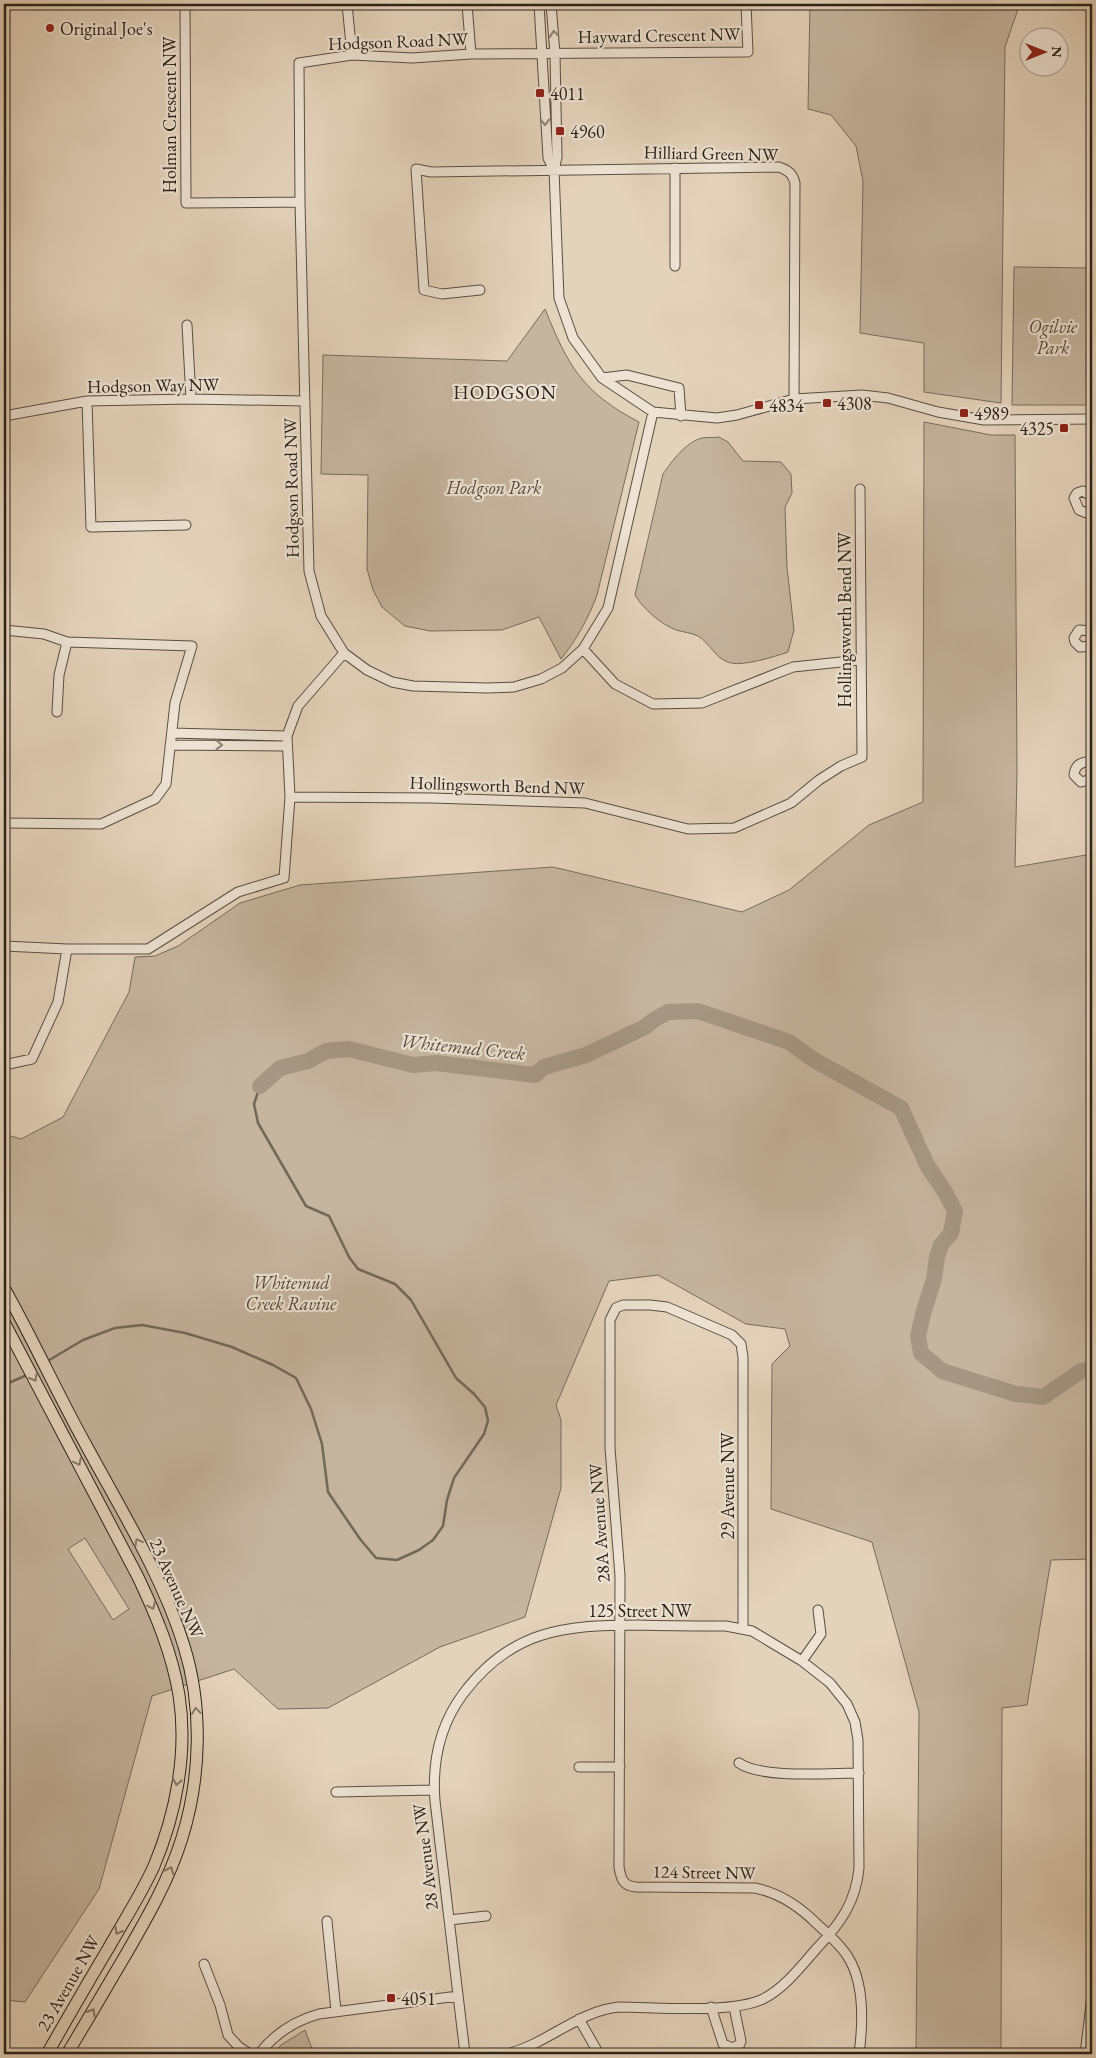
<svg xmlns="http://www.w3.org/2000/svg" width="1096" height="2058" font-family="'EB Garamond',serif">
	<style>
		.green { fill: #c5b59f; stroke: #786c5c; fill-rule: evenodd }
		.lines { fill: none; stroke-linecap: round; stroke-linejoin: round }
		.stream { stroke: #746859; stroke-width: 2.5 }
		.river { stroke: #a59784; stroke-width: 16 }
		.minor-casing { stroke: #594e42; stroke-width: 11 }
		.major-casing { stroke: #2b2219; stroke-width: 13 }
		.minor { stroke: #ede2d3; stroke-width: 9 }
		.major { stroke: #e4d3bb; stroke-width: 11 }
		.oneway { stroke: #8c8276 }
		.oneway2 { stroke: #887a6a }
		.poi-dot { fill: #8f2418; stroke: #ede2d3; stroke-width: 2 }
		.labels { text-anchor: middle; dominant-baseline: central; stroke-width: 4.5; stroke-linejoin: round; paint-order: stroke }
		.poi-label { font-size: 18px; fill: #2b2219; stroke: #ede2d3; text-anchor: start }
		.street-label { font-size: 18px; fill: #2b2219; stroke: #ede2d3 }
		.park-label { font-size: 18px; font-style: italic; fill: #52473a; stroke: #ede2d3 }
		.neighbourhood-label { font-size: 19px; letter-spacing: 1px; fill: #2b2219; stroke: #ede2d3 }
		.water-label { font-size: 19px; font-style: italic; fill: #564b3e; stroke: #ede2d3 }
	</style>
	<rect width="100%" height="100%" fill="#e4d3bb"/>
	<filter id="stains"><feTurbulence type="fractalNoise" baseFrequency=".004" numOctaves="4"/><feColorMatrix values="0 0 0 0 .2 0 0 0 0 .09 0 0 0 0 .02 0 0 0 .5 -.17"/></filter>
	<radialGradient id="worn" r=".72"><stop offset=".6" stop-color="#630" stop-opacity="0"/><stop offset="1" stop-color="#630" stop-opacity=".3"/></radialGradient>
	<path class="green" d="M810,4H1017V12L1005,47L1001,403L924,392V343L860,333L863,181L856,146L831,115L808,109Z
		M1014,267L1092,268V405H1012Z
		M545,309C568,366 583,393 639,422L597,595C588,619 577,639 561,659L539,617L502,630L430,631L405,626L382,607L373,590L367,569L368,475L321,474L323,355L507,361Z
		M924,422L991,435H1015L1017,773L1015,867L1092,854V1559L1051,1560L1027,1705L1002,1708L1001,2054H916L919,1712L872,1542L771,1509L772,1364L790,1346L785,1329L746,1324L658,1275L609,1281L556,1405L561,1420V1488L525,1617L440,1647L328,1708L278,1709L234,1669L152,1696L99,1889L25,2002L4,2000V1134L21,1139L63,1117L129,992L135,957L155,956L178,946L240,903L300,885L553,867L742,912L789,890L869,825L923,802ZM85,1538L129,1609L113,1620L68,1549Z
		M719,437L728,442L743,461L781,462L791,474L792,493L785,507L787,567L794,630L788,652C774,657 744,666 731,663C716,660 710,643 698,636C692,633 683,632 676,630C661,624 643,609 635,595L663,474C672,461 686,442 702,438C707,437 713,438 719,437Z
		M305,2030L314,2054H273L281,2045Z"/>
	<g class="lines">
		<path class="stream" d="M46,1362L83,1340L115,1328L142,1325L185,1333L232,1347L273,1365L296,1378L311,1409L322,1444L328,1492L360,1539L376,1558L397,1560L419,1550L433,1540L443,1526L447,1500L454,1478L484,1434L488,1421L485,1407L474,1394L456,1378L411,1300L395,1284L358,1269L349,1257L329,1216L306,1206L258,1123L254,1104L260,1086
			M4,1385L27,1375"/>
		<path class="river" d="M260,1086L280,1068L308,1061L326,1051L349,1049L413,1065L436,1063L535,1075L544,1067L586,1055L645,1027L655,1019L668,1012L698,1011L789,1042L814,1060L901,1108L927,1165L945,1192L955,1211L951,1233L941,1245L937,1257L934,1279L923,1314L918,1336L921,1353L942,1371L1016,1394L1043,1397L1081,1371L1092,1369"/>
		<defs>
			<path id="minor" d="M185,4L186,203L300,202
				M347,4L352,55
				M467,4L471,54
				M539,4L548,158L554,170
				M551,4L555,54L557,157L554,170L559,298L573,338L602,378L653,412L717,418L737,415L794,399L862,395L888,398L938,412L984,420L1092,419
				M675,168V266
				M480,290L442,294L424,290L416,169L431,172L779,167C788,170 793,174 795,183L794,399
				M187,325L191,399
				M602,378L627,375L679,388L681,416
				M87,401L91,527L186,525
				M653,412L608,608L583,649L562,668L541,679L514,687L487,688L413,686L392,682L367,670L344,653L321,616L309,571L300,202L299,63L352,55L412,58L471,54L748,52L746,4
				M4,416L87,401L191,399L305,401
				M1092,497L1083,491L1077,493L1074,498L1079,510L1092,515
				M4,630L44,634L67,642L192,646L175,703L166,784L155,799L101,824L4,823
				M1092,631L1079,630L1074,638L1075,642L1080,647L1092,646
				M583,649L615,684L653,704L702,703L793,667L860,660
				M57,712L59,675L67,642
				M172,733L287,736
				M170,745L287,746
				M1092,761C1082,762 1075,764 1074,775L1081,782L1092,779
				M290,797L432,798L585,803L688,829L734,828L791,803L819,780L841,766L862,757L860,489
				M4,946L67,949H148L238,892L284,878L290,797L287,736L298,706L344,653
				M4,1065L32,1059L58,1002L67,949
				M743,1628V1357L741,1344L732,1335L667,1307L650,1305H623L616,1308L610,1320V1448L620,1576L619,1867C621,1879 623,1886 636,1887L755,1888C780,1893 799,1906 817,1924C828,1934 840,1944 848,1957C865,1984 863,2024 859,2054
				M802,1661L821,1634L818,1610
				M739,1763C762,1779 830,1773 859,1773
				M579,1767H620
				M336,1792L434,1790
				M449,1920L486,1916
				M327,1921L336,2011
				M204,1964L220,2005L228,2035L239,2047L250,2054
				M711,2007L723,2044L733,2048L740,2044L741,2041L734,2007
				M579,2019L599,2054
				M259,2054C275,2033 294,2021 319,2014L458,1996
				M465,2054L435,1801C432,1763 440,1725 463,1694C511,1630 564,1625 638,1625C667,1626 696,1626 726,1626L752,1631L802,1661L830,1683L847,1704L855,1722L858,1740L859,1868C856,1901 841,1923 818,1947C802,1965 785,1988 763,1999C732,2014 656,2007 619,2007C578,2011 547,2044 507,2054
				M1085,2054L1092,1996"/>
			<path id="major" d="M4,1288C33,1339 57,1393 86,1445C121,1510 162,1575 184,1646C203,1707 201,1777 182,1838C169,1880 147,1918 125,1956C106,1988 87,2021 67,2054
				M4,1322L138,1577C156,1615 172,1653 179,1695C188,1752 176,1814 154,1866C141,1895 123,1922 108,1949C87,1984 67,2019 47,2054"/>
		</defs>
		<use href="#minor" class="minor-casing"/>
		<use href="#major" class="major-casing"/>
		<use href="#minor" class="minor"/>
		<use href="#major" class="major"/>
	</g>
	<defs><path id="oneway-chevron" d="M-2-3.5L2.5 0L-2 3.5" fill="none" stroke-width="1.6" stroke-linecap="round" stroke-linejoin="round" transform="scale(1.25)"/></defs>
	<g class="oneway">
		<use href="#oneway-chevron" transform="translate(554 34) rotate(-95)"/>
		<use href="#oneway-chevron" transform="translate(545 122) rotate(88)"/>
		<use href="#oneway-chevron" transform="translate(219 745) rotate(1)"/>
	</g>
	<g class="oneway2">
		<use href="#oneway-chevron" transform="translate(34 1378) rotate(62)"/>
		<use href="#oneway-chevron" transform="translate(78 1462) rotate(63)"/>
		<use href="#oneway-chevron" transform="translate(138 1542) rotate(-119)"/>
		<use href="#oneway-chevron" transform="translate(152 1606) rotate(65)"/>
		<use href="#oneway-chevron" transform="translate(196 1711) rotate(-96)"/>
		<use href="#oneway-chevron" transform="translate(177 1782) rotate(99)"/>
		<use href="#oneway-chevron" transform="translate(170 1870) rotate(-68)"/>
		<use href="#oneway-chevron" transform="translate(118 1931) rotate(120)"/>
		<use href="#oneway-chevron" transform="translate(92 2012) rotate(-60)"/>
	</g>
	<g class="poi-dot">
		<circle cx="50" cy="28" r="5"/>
		<rect x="535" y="88" width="10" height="10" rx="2.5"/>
		<rect x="555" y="126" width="10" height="10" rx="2.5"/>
		<rect x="822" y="398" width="10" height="10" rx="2.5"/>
		<rect x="754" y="400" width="10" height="10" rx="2.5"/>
		<rect x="959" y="408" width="10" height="10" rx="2.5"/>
		<rect x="1059" y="423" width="10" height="10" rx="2.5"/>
		<rect x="386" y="1993" width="10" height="10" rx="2.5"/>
	</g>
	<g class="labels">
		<g class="poi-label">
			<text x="60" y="28">Original Joe's</text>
			<text x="550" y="93">4011</text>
			<text x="570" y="131">4960</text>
			<text x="837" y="403">4308</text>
			<text x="769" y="405">4834</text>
			<text x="974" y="413">4989</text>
			<text x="1054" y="428" text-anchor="end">4325</text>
			<text x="401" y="1998">4051</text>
		</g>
		<g class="street-label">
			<text transform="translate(659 35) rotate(-1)">Hayward Crescent NW</text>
			<text transform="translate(398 41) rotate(-2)">Hodgson Road NW</text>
			<text transform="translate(169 115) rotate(-90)">Holman Crescent NW</text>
			<text transform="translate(711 153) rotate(1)">Hilliard Green NW</text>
			<text transform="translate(153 385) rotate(-1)">Hodgson Way NW</text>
			<text transform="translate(291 488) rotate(-91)">Hodgson Road NW</text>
			<text transform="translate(844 620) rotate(-90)">Hollingsworth Bend NW</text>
			<text transform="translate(497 785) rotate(2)">Hollingsworth Bend NW</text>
			<text transform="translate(727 1486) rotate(-90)">29 Avenue NW</text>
			<text transform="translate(599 1523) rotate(-94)">28A Avenue NW</text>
			<text transform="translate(177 1588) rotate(66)">23 Avenue NW</text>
			<text x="640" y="1610">125 Street NW</text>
			<text transform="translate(425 1857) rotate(-97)">28 Avenue NW</text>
			<text transform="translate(704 1872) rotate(1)">124 Street NW</text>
			<text transform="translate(68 1983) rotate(-60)">23 Avenue NW</text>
		</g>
		<g class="park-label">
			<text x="1053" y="326">Ogilvie<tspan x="1053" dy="21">Park</tspan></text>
			<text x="494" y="487">Hodgson Park</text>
			<text x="291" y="1282">Whitemud<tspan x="291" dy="21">Creek Ravine</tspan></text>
		</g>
		<g class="neighbourhood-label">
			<text x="505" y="392">HODGSON</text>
		</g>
		<g class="water-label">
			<text transform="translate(463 1047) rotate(6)">Whitemud Creek</text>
		</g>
	</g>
	<rect width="1096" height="2058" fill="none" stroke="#e4d3bb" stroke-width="20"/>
	<rect x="5" y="5" width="1086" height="2048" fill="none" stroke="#2b2219" stroke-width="2.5"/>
	<rect x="10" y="10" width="1076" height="2038" fill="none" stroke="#2b2219"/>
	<g transform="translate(1044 52) rotate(90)"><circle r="24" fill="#ede2d3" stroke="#9f9589"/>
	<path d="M0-4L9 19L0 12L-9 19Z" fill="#8f2418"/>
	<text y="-8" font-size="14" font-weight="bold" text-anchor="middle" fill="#2b2219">N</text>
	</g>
	<rect width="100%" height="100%" filter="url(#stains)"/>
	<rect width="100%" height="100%" fill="url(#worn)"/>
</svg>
